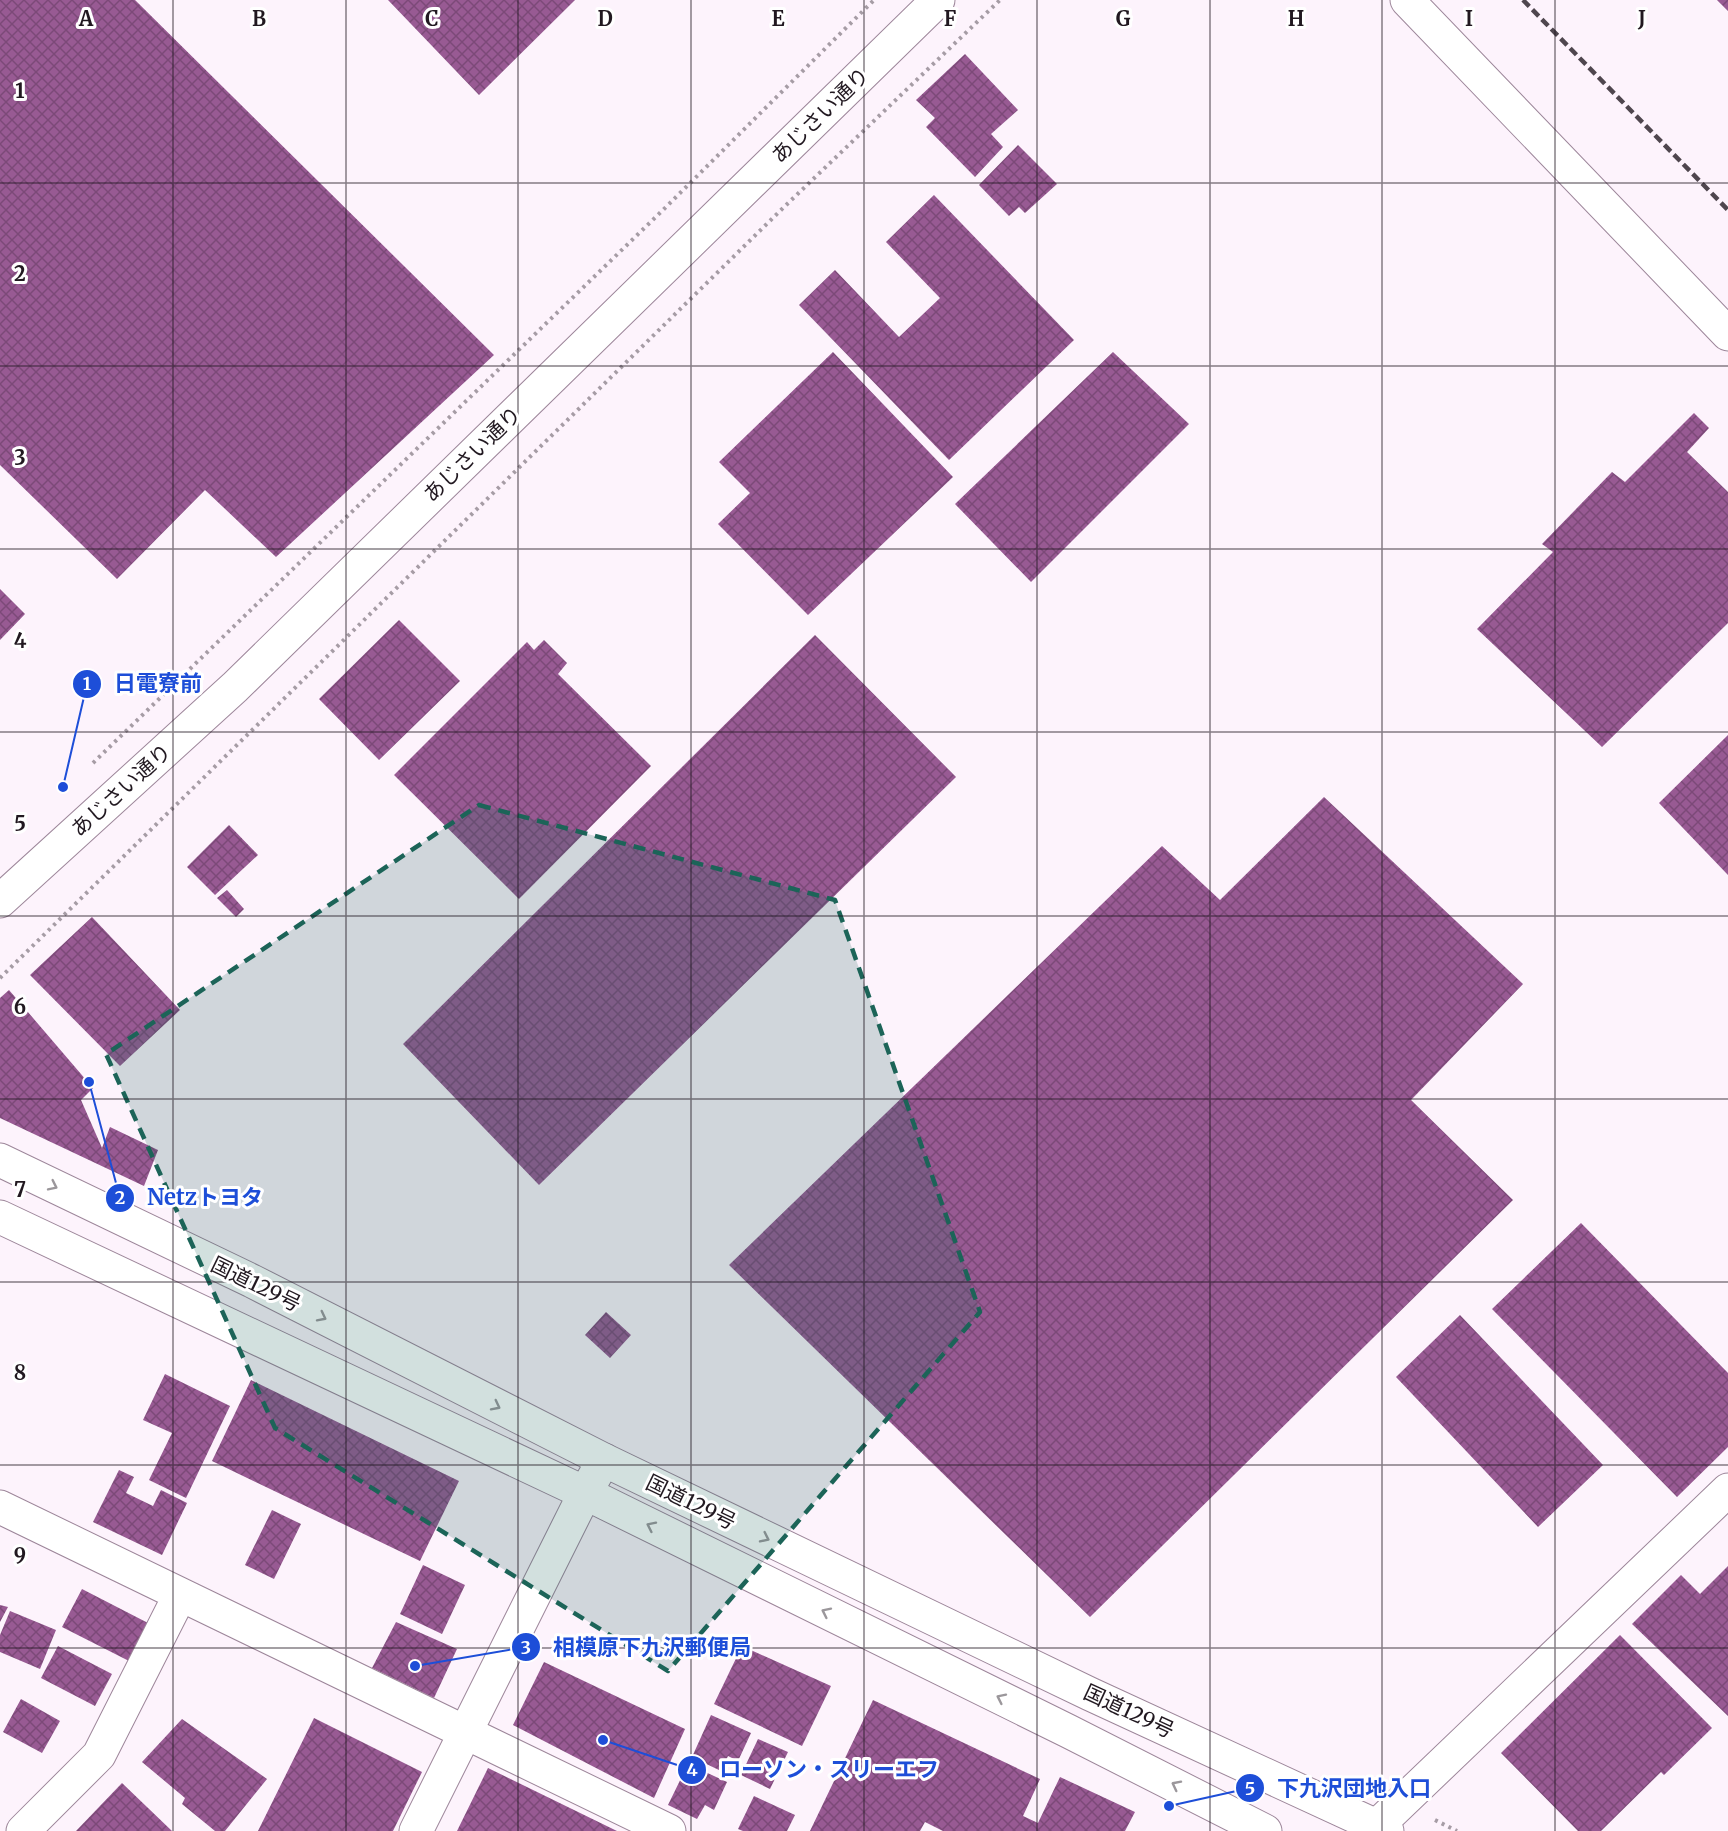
<svg xmlns="http://www.w3.org/2000/svg" width="1728" height="1831" font-family="Merriweather,'Noto Sans JP',serif">
	<style>
		.building { fill: url(#building-cross-hatch) }
		.lines { fill: none; stroke-linecap: round; stroke-linejoin: round }
		.street-casing { stroke: #9d869a; stroke-width: 35 }
		.secondary-casing { stroke: #9d869a; stroke-width: 35 }
		.highway-casing { stroke: #9d869a; stroke-width: 35 }
		.path { stroke: #a69ca5; stroke-width: 4; stroke-dasharray: 3 4.5; stroke-linecap: butt }
		.street { stroke: #fff; stroke-width: 33 }
		.secondary { stroke: #fff; stroke-width: 33 }
		.highway { stroke: #fff; stroke-width: 33 }
		.rail { stroke: #4f464e; stroke-width: 4.5; stroke-dasharray: 9 4.5; stroke-linecap: butt }
		.oneway { stroke: #9b979b }
		.marked { fill: #1c6458; fill-opacity: 0.2; stroke: #1c6458; stroke-width: 4.5; stroke-dasharray: 12 8; stroke-linejoin: round }
		.grid { fill: none; stroke: #211820; stroke-width: 1.5; stroke-opacity: 0.55 }
		.labels { text-anchor: middle; dominant-baseline: central; stroke-width: 6; stroke-linejoin: round; paint-order: stroke }
		.street-label { font-size: 21px; fill: #211820; stroke: #fff }
		.grid-label { font-size: 20px; text-anchor: middle; font-weight: bold; fill: #211820; stroke: #fff; stroke-width: 6; stroke-linejoin: round; paint-order: stroke }
		.leader { fill: none; stroke: #1d4ed8; stroke-width: 2 }
		.callout-dot { fill: #1d4ed8; stroke: #fff; stroke-width: 2 }
		.mark-label { font-size: 18px; text-anchor: middle; font-weight: bold; fill: #fff }
		.callout-label { font-size: 22px; text-anchor: middle; font-weight: bold; fill: #1d4ed8; stroke: #fff; stroke-width: 6; stroke-linejoin: round; paint-order: stroke }
	</style>
	<defs>
		<pattern id="building-cross-hatch" width="8" height="8" patternUnits="userSpaceOnUse" patternTransform="scale(1.5)"><rect width="8" height="8" fill="#985a93"/><path d="M0 0l8 8M0 8l8-8" fill="none" stroke="#7c4978"/></pattern>
	</defs>
	<rect width="100%" height="100%" fill="#fdf3fc"/>
	<path class="building" d="M0,0H135L494,355L276,557L205,490L117,579L0,465Z
		M388,0H575L479,95Z
		M1717,0H1728V11Z
		M965,54L1018,110L991,134L1003,147L975,177L926,127L935,118L916,100Z
		M1018,145L1057,184L1025,213L1019,207L1009,216L979,185Z
		M934,195L1074,340L949,460L799,305L835,270L899,337L940,298L886,242Z
		M833,352L953,477L808,615L718,524L750,493L719,462Z
		M1113,352L1189,424L1031,582L955,504Z
		M1694,413L1709,428L1687,452L1728,492V623L1602,747L1477,629L1553,552L1542,544L1612,472L1625,482Z
		M0,589L25,614L0,640Z
		M399,620L460,681L379,760L319,699Z
		M815,635L956,777L539,1185L403,1044Z
		M544,640L567,663L558,674L651,766L519,899L394,775L527,642L534,650Z
		M1728,735V875L1659,803Z
		M1324,797L1523,984L1411,1100L1513,1200L1090,1617L729,1265L1162,846L1220,900Z
		M229,825L258,855L215,895L187,867Z
		M227,890L244,909L236,917L217,898Z
		M92,917L180,1010L120,1066L30,975Z
		M9,990L93,1088L81,1100L102,1148L110,1127L158,1150L144,1186L0,1118V998Z
		M1581,1223L1728,1373V1447L1677,1497L1492,1309Z
		M606,1312L631,1335L610,1358L585,1335Z
		M1460,1315L1603,1465L1538,1527L1396,1377Z
		M165,1374L230,1406L186,1498L149,1480L172,1433L143,1420Z
		M251,1380L459,1481L420,1561L212,1461Z
		M119,1470L134,1477L126,1493L153,1506L161,1490L187,1503L162,1555L93,1522Z
		M272,1510L301,1524L274,1579L245,1565Z
		M423,1565L465,1585L442,1634L400,1614Z
		M1728,1566V1716L1632,1624L1681,1575L1700,1594Z
		M82,1589L148,1623L129,1661L62,1627Z
		M0,1605L8,1607L0,1622Z
		M10,1611L56,1630L40,1669L0,1652V1635Z
		M396,1622L457,1649L434,1698L372,1668Z
		M1620,1635L1712,1728L1664,1775L1661,1772L1601,1831H1578L1501,1753Z
		M58,1646L112,1674L95,1706L41,1678Z
		M742,1646L831,1686L802,1746L714,1704Z
		M544,1662L685,1729L654,1798L513,1725Z
		M21,1699L60,1721L42,1753L3,1732Z
		M873,1700L1040,1779L1023,1816L1038,1823L1060,1777L1135,1812L1125,1831H943L925,1822L920,1831H810Z
		M711,1715L751,1733L738,1761L728,1756L721,1771L692,1757Z
		M314,1718L422,1772L393,1831H258Z
		M182,1719L267,1779L225,1831H215L182,1804L185,1798L142,1762Z
		M758,1739L788,1752L770,1789L741,1775Z
		M688,1764L727,1782L714,1810L705,1805L697,1819L668,1805Z
		M488,1768L617,1831H457Z
		M122,1783L172,1831H76Z
		M754,1796L795,1815L787,1831H743L738,1829Z"/>
	<g class="lines">
		<defs>
			<path id="street" d="M1407,0L1728,334
				M0,1507L669,1831
				M1377,1826L1728,1490
				M23,1831L99,1755L180,1595
				M416,1831L585,1493L604,1460"/>
			<path id="secondary" d="M0,901L235,687L938,0"/>
			<path id="highway" d="M0,1160L252,1281L604,1460L1090,1694L1387,1831
				M0,1217L585,1493L1068,1731L1265,1831"/>
		</defs>
		<use href="#street" class="street-casing"/>
		<use href="#secondary" class="secondary-casing"/>
		<use href="#highway" class="highway-casing"/>
		<path class="path" d="M93,763L664,209L874,0
			M0,978L783,208L1000,0
			M1435,1820L1457,1831"/>
		<use href="#street" class="street"/>
		<use href="#secondary" class="secondary"/>
		<use href="#highway" class="highway"/>
		<path class="rail" d="M1523,0L1728,210"/>
	</g>
	<defs><path id="oneway-chevron" d="M-2-3.5L2.5 0L-2 3.5" fill="none" stroke-width="1.6" stroke-linecap="round" stroke-linejoin="round" transform="scale(1.5)"/></defs>
	<g class="oneway">
		<use href="#oneway-chevron" transform="translate(53 1186) rotate(26)"/>
		<use href="#oneway-chevron" transform="translate(322 1317) rotate(27)"/>
		<use href="#oneway-chevron" transform="translate(496 1406) rotate(27)"/>
		<use href="#oneway-chevron" transform="translate(651 1526) rotate(-154)"/>
		<use href="#oneway-chevron" transform="translate(765 1538) rotate(26)"/>
		<use href="#oneway-chevron" transform="translate(826 1612) rotate(-154)"/>
		<use href="#oneway-chevron" transform="translate(1001 1698) rotate(-154)"/>
		<use href="#oneway-chevron" transform="translate(1176 1785) rotate(-153)"/>
	</g>
	<path class="marked" d="M479,805L835,900L980,1312L668,1671L275,1428L106,1054Z"/>
	<path class="grid" d="M173,0V1831M346,0V1831M518,0V1831M691,0V1831M864,0V1831M1037,0V1831M1210,0V1831M1382,0V1831M1555,0V1831M0,183H1728M0,366H1728M0,549H1728M0,732H1728M0,916H1728M0,1099H1728M0,1282H1728M0,1465H1728M0,1648H1728"/>
	<g class="labels">
		<g class="street-label">
			<text transform="translate(820 115) rotate(-44)">あじさい通り</text>
			<text transform="translate(472 454) rotate(-44)">あじさい通り</text>
			<text transform="translate(121 790) rotate(-42)">あじさい通り</text>
			<text transform="translate(256 1284) rotate(26)">国道129号</text>
			<text transform="translate(691 1502) rotate(26)">国道129号</text>
			<text transform="translate(1129 1711) rotate(25)">国道129号</text>
		</g>
	</g>
	<g class="grid-label">
		<text x="86" y="26">A</text>
		<text x="259" y="26">B</text>
		<text x="432" y="26">C</text>
		<text x="605" y="26">D</text>
		<text x="778" y="26">E</text>
		<text x="950" y="26">F</text>
		<text x="1123" y="26">G</text>
		<text x="1296" y="26">H</text>
		<text x="1469" y="26">I</text>
		<text x="1642" y="26">J</text>
		<text x="20" y="98">1</text>
		<text x="20" y="281">2</text>
		<text x="20" y="465">3</text>
		<text x="20" y="648">4</text>
		<text x="20" y="831">5</text>
		<text x="20" y="1014">6</text>
		<text x="20" y="1197">7</text>
		<text x="20" y="1380">8</text>
		<text x="20" y="1563">9</text>
	</g>
	<path class="leader" d="M63 787L87 684M89 1082L120 1198M415 1666L526 1647M603 1740L692 1770M1169 1806L1250 1788"/>
	<g class="callout-dot">
		<circle cx="63" cy="787" r="6"/>
		<circle cx="89" cy="1082" r="6"/>
		<circle cx="415" cy="1666" r="6"/>
		<circle cx="603" cy="1740" r="6"/>
		<circle cx="1169" cy="1806" r="6"/>
		<circle cx="87" cy="684" r="15"/>
		<circle cx="120" cy="1198" r="15"/>
		<circle cx="526" cy="1647" r="15"/>
		<circle cx="692" cy="1770" r="15"/>
		<circle cx="1250" cy="1788" r="15"/>
	</g>
	<g class="mark-label">
		<text x="87" y="690">1</text>
		<text x="120" y="1204">2</text>
		<text x="526" y="1654">3</text>
		<text x="692" y="1776">4</text>
		<text x="1250" y="1795">5</text>
	</g>
	<g class="callout-label">
		<text x="158" y="691">日電寮前</text>
		<text x="205" y="1205">Netzトヨタ</text>
		<text x="652" y="1655">相模原下九沢郵便局</text>
		<text x="829" y="1777">ローソン・スリーエフ</text>
		<text x="1354" y="1796">下九沢団地入口</text>
	</g>
</svg>
